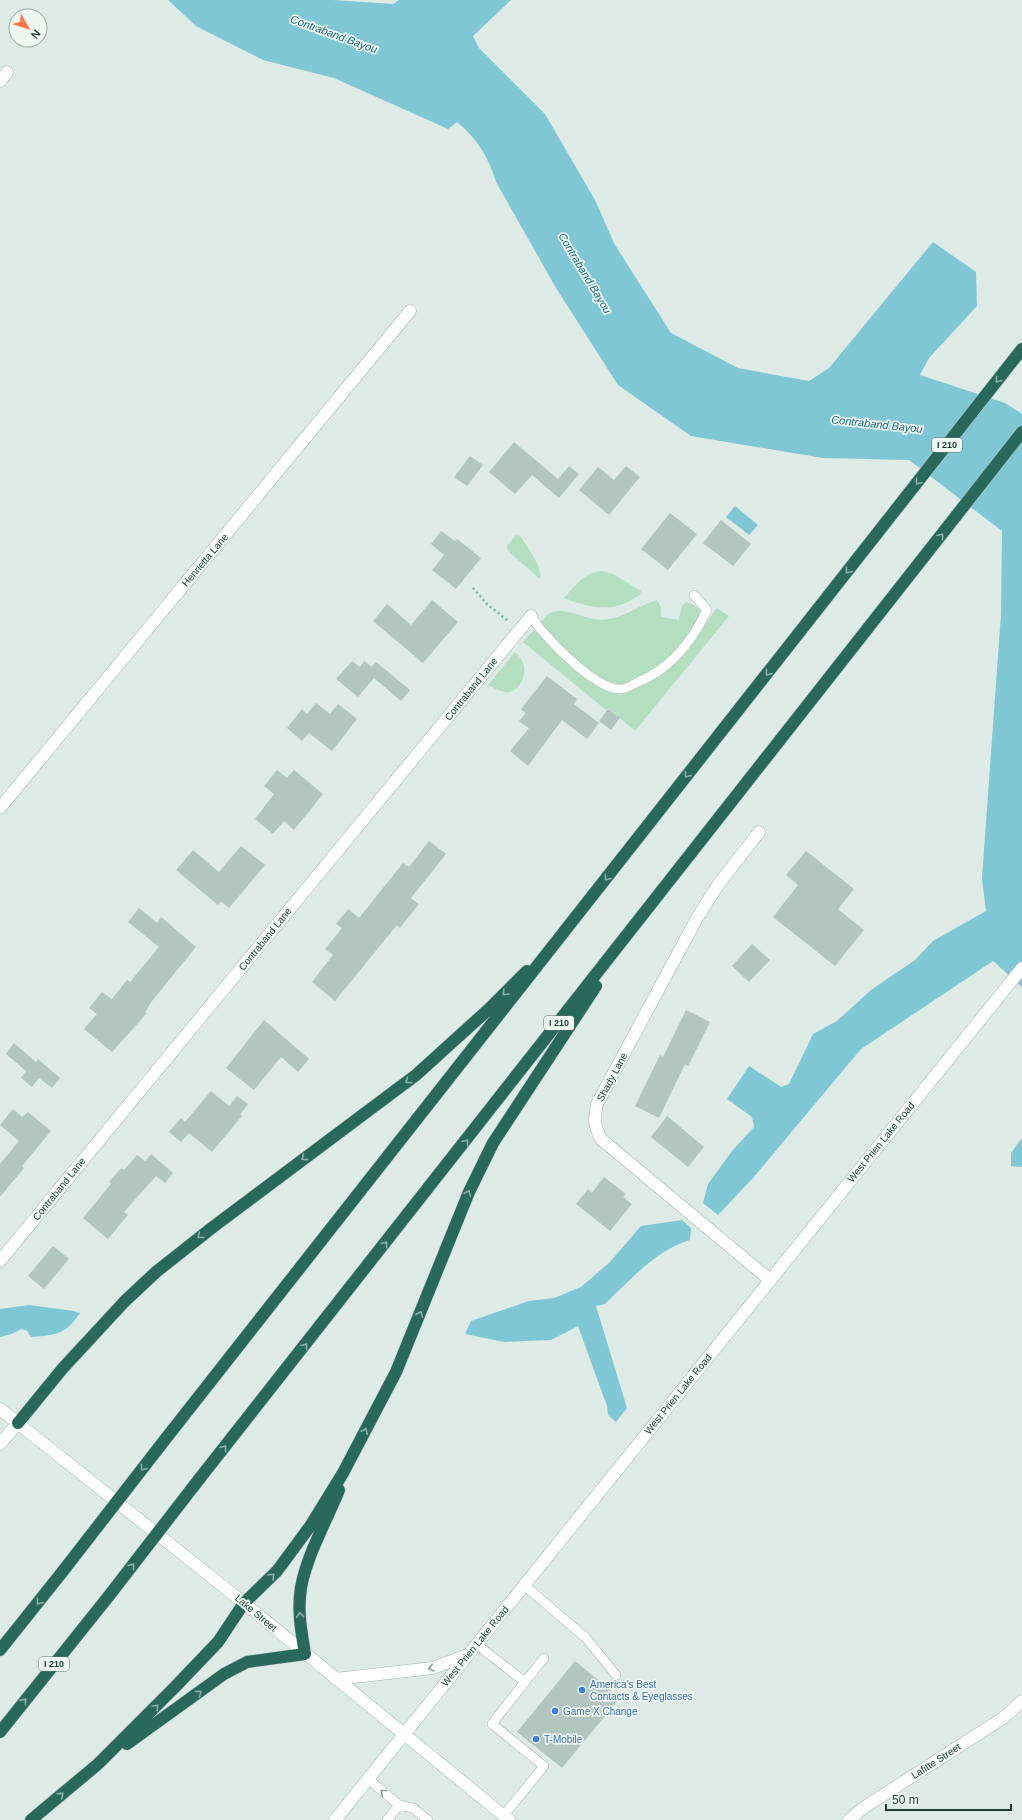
<svg xmlns="http://www.w3.org/2000/svg" width="1022" height="1820" font-family="Helvetica,sans-serif">
	<style>
		.green { fill: #b4dec0 }
		.water { fill: #80c7d5 }
		.building { fill: #b2c5be }
		.lines { fill: none; stroke-linecap: round; stroke-linejoin: round }
		.lane-casing { stroke: #a0b2ac; stroke-width: 10 }
		.street-casing { stroke: #a0b2ac; stroke-width: 13 }
		.secondary-casing { stroke: #9cb7ad; stroke-width: 13 }
		.highway-casing { stroke: #bcc4c2; stroke-width: 13 }
		.path { stroke: #7bb1a0; stroke-width: 2.5; stroke-dasharray: 2 3; stroke-linecap: butt }
		.lane { stroke: #fff; stroke-width: 9 }
		.street { stroke: #fff; stroke-width: 12 }
		.secondary { stroke: #fff; stroke-width: 12 }
		.highway { stroke: #28695c; stroke-width: 12 }
		.highway-bridge-casing { stroke: #bcc4c2; stroke-width: 13; stroke-linecap: butt }
		.highway-bridge { stroke: #28695c; stroke-width: 12 }
		.oneway { stroke: #8bb0a7 }
		.oneway2 { stroke: #8e9d99 }
		.shop-dot { fill: #3f7fe0; stroke: #eef7f2; stroke-width: 1.5 }
		.labels { text-anchor: middle; dominant-baseline: central; stroke-width: 3.5; stroke-linejoin: round; paint-order: stroke }
		.shield { fill: #eef7f2; stroke: #5c736c; stroke-width: 1 }
		.shield-label { font-size: 9px; font-weight: bold; fill: #1e3b33 }
		.street-label { font-size: 10px; fill: #1e3b33; stroke: #eef7f2 }
		.shop-label { font-size: 10px; fill: #366cbe; stroke: #eef7f2; text-anchor: start }
		.water-label { font-size: 11px; font-style: italic; fill: #14687a; stroke: #eef7f2 }
	</style>
	<rect width="100%" height="100%" fill="#ddeae5"/>
	<path class="green" d="M516,535L520,536C526,544 544,570 540,579L508,551L507,546Z
		M601,571L613,574L641,591L640,595C634,598 627,603 620,605C603,611 580,605 564,598C574,587 585,572 601,571Z
		M657,600L661,607V617L679,620L682,606L686,602L694,605L700,610C699,641 636,697 605,683C587,676 554,639 539,624C542,621 546,615 550,613C566,606 585,620 601,620C622,619 638,606 657,600Z
		M717,608L729,616L635,731L608,708L606,710L523,642L534,630L595,685L613,693L635,690L682,657Z
		M515,652C519,656 523,661 524,666C526,676 520,690 509,692C502,693 494,688 488,685Z"/>
	<path class="water" d="M168,0H333L393,4L399,0H511L473,36L479,48L545,114L595,200L615,245L671,333L738,368L809,381L829,368L933,242L976,272L977,306L929,358L920,375L1005,403L1022,414V987L993,961L861,1049L753,1178L718,1215L703,1203L708,1184L732,1151L754,1127L752,1117L727,1099L749,1066L781,1087L789,1084L813,1034L837,1021L871,990L915,960L933,941L986,911L982,878L1001,614L1002,531L909,460L823,458L691,436L618,385L556,288L496,182C489,158 477,138 457,122L448,129L334,78L263,60L196,26Z
		M735,506L758,525L749,535L726,517Z
		M1022,1138V1167L1011,1166V1153Z
		M682,1220L691,1228L690,1240C656,1250 630,1280 605,1304L596,1306L627,1408L616,1422L608,1415L607,1406L578,1326L551,1340L504,1342L465,1334L471,1321L529,1301L554,1298L581,1287L609,1263L641,1226Z
		M29,1305L74,1311L80,1313C65,1335 56,1335 31,1337L27,1331L22,1329L11,1334L0,1337V1309Z"/>
	<path class="building" d="M514,442L558,479L569,466L579,474L559,498L532,475L515,494L489,472Z
		M470,456L483,465L467,486L454,477Z
		M626,466L640,477L609,515L579,490L598,467L614,480Z
		M670,513L697,534L668,570L641,549Z
		M721,520L751,544L733,566L703,543Z
		M441,531L455,541L457,539L481,558L456,589L432,570L444,555L431,544Z
		M432,600L458,622L423,663L373,621L387,604L411,625Z
		M352,661L360,667L364,661L372,667L376,662L410,690L401,701L374,678L358,697L336,679Z
		M547,676L577,699L574,704L599,723L587,739L562,720L528,766L510,751L529,728L519,721L526,713L521,709Z
		M316,703L330,714L338,704L357,719L332,751L309,733L302,741L287,728L302,709L307,714Z
		M608,709L620,718L611,730L599,721Z
		M277,770L287,778L294,770L323,794L294,830L284,821L273,834L255,819L274,794L264,786Z
		M429,841L446,854L411,898L419,904L400,928L397,925L335,1001L312,982L333,955L325,949L342,928L336,924L348,909L359,918L403,863L409,867Z
		M241,846L265,865L229,908L221,901L218,905L176,870L193,850L219,872Z
		M806,851L854,889L838,909L864,930L835,966L773,917L798,885L786,875Z
		M139,908L157,923L161,917L196,947L152,1001L145,1012L147,1013L112,1052L84,1029L97,1014L89,1008L102,992L112,999L127,980L130,982L159,947L128,922Z
		M752,944L770,960L749,982L732,966Z
		M686,1010L710,1022L688,1066L685,1064L659,1118L635,1106L660,1055L663,1057Z
		M264,1020L309,1059L298,1072L281,1057L254,1090L226,1068Z
		M14,1043L36,1062L38,1059L60,1078L52,1088L39,1078L32,1087L21,1078L26,1071L6,1054Z
		M211,1091L229,1106L237,1096L248,1104L240,1115L242,1116L212,1152L189,1133L181,1142L169,1132L181,1118L185,1122Z
		M13,1109L22,1117L28,1112L51,1131L22,1166L24,1168L0,1197V1164L19,1141L0,1125Z
		M667,1116L704,1147L688,1167L651,1137Z
		M151,1154L173,1173L165,1183L156,1176L124,1212L128,1215L108,1239L83,1218L111,1184L109,1182L121,1168L124,1170L137,1155L145,1161Z
		M604,1177L626,1194L623,1197L632,1204L610,1231L576,1204L588,1189L592,1193Z
		M53,1246L69,1259L44,1289L28,1276Z
		M575,1661L620,1698L562,1768L517,1732Z"/>
	<g class="lines">
		<defs>
			<path id="lane" d="M531,616C543,636 597,692 622,689C626,689 632,685 636,683C669,670 692,642 707,610L694,595
				M524,1585L586,1638L616,1675
				M476,1644L525,1682L492,1724L544,1766L504,1815
				M525,1682L544,1658
				M368,1779L399,1805L413,1808L428,1820
				M387,1820L399,1805"/>
			<path id="street" d="M0,81L7,72
				M0,808L410,311
				M759,832L718,885L697,918L597,1104C594,1118 594,1126 601,1139L770,1280
				M0,1261L531,616
				M849,1820L863,1808L1003,1718L1022,1701"/>
			<path id="secondary" d="M0,1409L244,1603L509,1820
				M0,1444L18,1423
				M336,1679L433,1668L467,1655
				M335,1820L1022,968"/>
			<path id="highway" d="M18,1423L63,1368L125,1301L156,1272L213,1227L416,1075L490,1008L527,971
				M167,1437C453,1076 738,713 1022,349
				M200,1478L1022,432
				M0,1650L63,1571
				M0,1732L108,1597
				M127,1744L224,1674L247,1662L305,1654C302,1635 298,1615 300,1596C302,1564 327,1520 339,1490
				M31,1820L98,1764L175,1687L218,1642L244,1603L277,1571L311,1525L343,1473L396,1372L469,1192L493,1143L596,986"/>
		</defs>
		<use href="#lane" class="lane-casing"/>
		<use href="#street" class="street-casing"/>
		<use href="#secondary" class="secondary-casing"/>
		<use href="#highway" class="highway-casing"/>
		<path class="path" d="M473,588L487,604L508,621"/>
		<use href="#lane" class="lane"/>
		<use href="#street" class="street"/>
		<use href="#secondary" class="secondary"/>
		<use href="#highway" class="highway"/>
		<defs>
			<path id="highway-bridge" d="M63,1571L167,1437
				M108,1597L200,1478"/>
		</defs>
		<use href="#highway-bridge" class="highway-bridge-casing"/>
		<use href="#highway-bridge" class="highway-bridge"/>
	</g>
	<defs><path id="oneway-chevron" d="M-2-3.5L2.5 0L-2 3.5" fill="none" stroke-width="1.6" stroke-linecap="round" stroke-linejoin="round"/></defs>
	<g class="oneway">
		<use href="#oneway-chevron" transform="translate(998 380) rotate(128)"/>
		<use href="#oneway-chevron" transform="translate(918 482) rotate(128)"/>
		<use href="#oneway-chevron" transform="translate(941 536) rotate(-52)"/>
		<use href="#oneway-chevron" transform="translate(848 571) rotate(128)"/>
		<use href="#oneway-chevron" transform="translate(768 673) rotate(128)"/>
		<use href="#oneway-chevron" transform="translate(687 775) rotate(128)"/>
		<use href="#oneway-chevron" transform="translate(607 878) rotate(127)"/>
		<use href="#oneway-chevron" transform="translate(505 993) rotate(135)"/>
		<use href="#oneway-chevron" transform="translate(408 1081) rotate(143)"/>
		<use href="#oneway-chevron" transform="translate(466 1142) rotate(-52)"/>
		<use href="#oneway-chevron" transform="translate(304 1158) rotate(143)"/>
		<use href="#oneway-chevron" transform="translate(468 1193) rotate(-66)"/>
		<use href="#oneway-chevron" transform="translate(200 1236) rotate(142)"/>
		<use href="#oneway-chevron" transform="translate(385 1244) rotate(-52)"/>
		<use href="#oneway-chevron" transform="translate(420 1314) rotate(-68)"/>
		<use href="#oneway-chevron" transform="translate(305 1346) rotate(-52)"/>
		<use href="#oneway-chevron" transform="translate(365 1431) rotate(-63)"/>
		<use href="#oneway-chevron" transform="translate(224 1448) rotate(-52)"/>
		<use href="#oneway-chevron" transform="translate(143 1468) rotate(128)"/>
		<use href="#oneway-chevron" transform="translate(132 1566) rotate(-52)"/>
		<use href="#oneway-chevron" transform="translate(272 1576) rotate(-45)"/>
		<use href="#oneway-chevron" transform="translate(39 1602) rotate(129)"/>
		<use href="#oneway-chevron" transform="translate(300 1615) rotate(-93)"/>
		<use href="#oneway-chevron" transform="translate(199 1693) rotate(-36)"/>
		<use href="#oneway-chevron" transform="translate(24 1701) rotate(-51)"/>
		<use href="#oneway-chevron" transform="translate(156 1707) rotate(-45)"/>
		<use href="#oneway-chevron" transform="translate(61 1795) rotate(-40)"/>
	</g>
	<g class="oneway2">
		<use href="#oneway-chevron" transform="translate(431 1668) rotate(167)"/>
		<use href="#oneway-chevron" transform="translate(383 1792) rotate(-141)"/>
	</g>
	<g class="shop-dot">
		<circle cx="582" cy="1690" r="4"/>
		<circle cx="555" cy="1711" r="4"/>
		<circle cx="536" cy="1739" r="4"/>
	</g>
	<g class="labels">
		<g class="shield">
			<rect x="932" y="438" width="30" height="14" rx="3"/>
			<rect x="544" y="1016" width="30" height="14" rx="3"/>
			<rect x="39" y="1657" width="30" height="14" rx="3"/>
		</g>
		<g class="shield-label">
			<text x="947" y="445">I 210</text>
			<text x="559" y="1023">I 210</text>
			<text x="54" y="1664">I 210</text>
		</g>
		<g class="street-label">
			<text transform="translate(205 560) rotate(-50)">Henrietta Lane</text>
			<text transform="translate(471 689) rotate(-51)">Contraband Lane</text>
			<text transform="translate(265 939) rotate(-51)">Contraband Lane</text>
			<text transform="translate(612 1077) rotate(-62)">Shady Lane</text>
			<text transform="translate(881 1142) rotate(-51)">West Prien Lake Road</text>
			<text transform="translate(59 1189) rotate(-51)">Contraband Lane</text>
			<text transform="translate(678 1394) rotate(-51)">West Prien Lake Road</text>
			<text transform="translate(256 1613) rotate(40)">Lake Street</text>
			<text transform="translate(475 1646) rotate(-51)">West Prien Lake Road</text>
			<text transform="translate(936 1761) rotate(-33)">Lafitte Street</text>
		</g>
		<g class="shop-label">
			<text x="590" y="1684">America's Best<tspan x="590" dy="12">Contacts &amp; Eyeglasses</tspan></text>
			<text x="563" y="1711">Game X Change</text>
			<text x="544" y="1739">T-Mobile</text>
		</g>
		<g class="water-label">
			<text transform="translate(334 34) rotate(20)">Contraband Bayou</text>
			<text transform="translate(585 273) rotate(59)">Contraband Bayou</text>
			<text transform="translate(877 424) rotate(6)">Contraband Bayou</text>
		</g>
	</g>
	<g transform="translate(28 28) rotate(129)"><circle r="19" fill="#eef7f2" stroke="#9baca6"/>
	<path d="M0-3L7 15L0 10L-7 15Z" fill="#fd7749"/>
	<text y="-6" font-size="11" font-weight="bold" text-anchor="middle" fill="#1e3b33">N</text>
	</g>
	<path d="M886 1804v6h125v-6" fill="none" stroke="#1e3b33" stroke-width="2"/>
	<text x="892" y="1804" font-size="12" fill="#1e3b33" stroke="#eef7f2" stroke-width="3" paint-order="stroke">50 m</text>
</svg>
